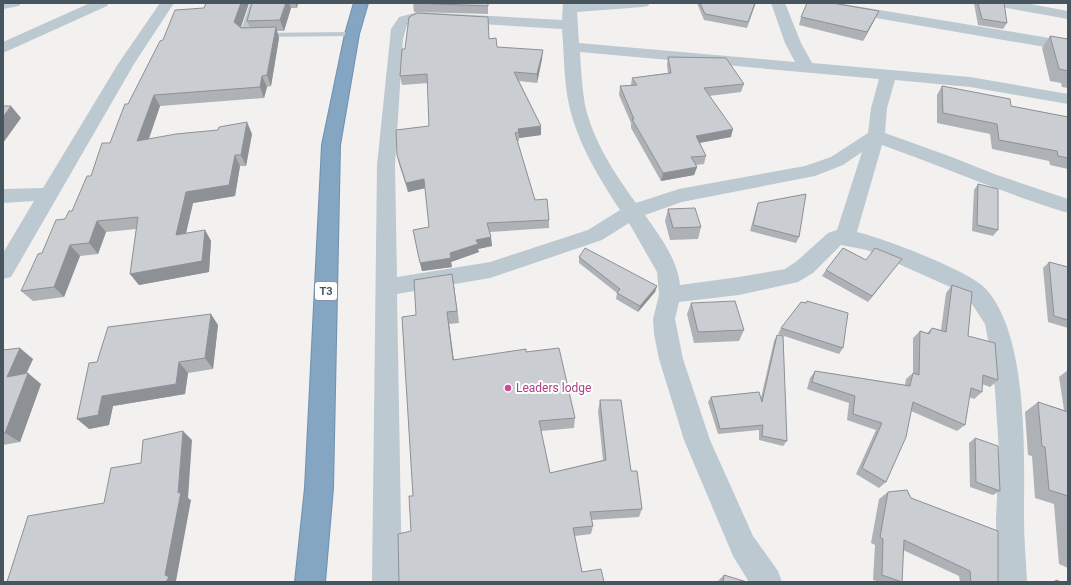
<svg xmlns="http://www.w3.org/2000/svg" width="1071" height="585" font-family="Roboto,sans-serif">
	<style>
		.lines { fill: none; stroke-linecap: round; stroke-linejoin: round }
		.highway-casing { stroke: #7091ae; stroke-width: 2 }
		.lane { fill: #bdc9d0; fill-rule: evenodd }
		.street { fill: #bdc9d0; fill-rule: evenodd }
		.highway { fill: #85a6c2; fill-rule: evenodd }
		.wall { fill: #aeb1b5 }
		.shaded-wall { fill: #8d9094 }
		.building { fill: #caced3; stroke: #8d9094 }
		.hotel-dot { fill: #d1479c; stroke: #fff; stroke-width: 1.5 }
		.labels { text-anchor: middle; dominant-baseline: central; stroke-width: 4; stroke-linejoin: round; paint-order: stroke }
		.shield { fill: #fff; stroke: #7e888f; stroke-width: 1 }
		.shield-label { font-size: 11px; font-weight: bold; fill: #47555f }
		.hotel-label { font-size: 12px; fill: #b23c85; stroke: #fff; text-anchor: start }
	</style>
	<rect width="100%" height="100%" fill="#f3f0f0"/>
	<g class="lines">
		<defs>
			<path id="highway" d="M354,3H368L359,34L340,145L333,488L325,582H295L305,488L322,145L345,34Z"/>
		</defs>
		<use href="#highway" class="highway-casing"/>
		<path class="lane" d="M250,3H258L249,33L352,32L356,34L352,36L245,37L240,33Z"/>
		<path class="street" d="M3,3H21L19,6L3,9Z
			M90,3H109L107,6L3,53V42Z
			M160,3H174L134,64L11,277L3,279V253L34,201L3,203V189L43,188L118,64Z
			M563,3H650L648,6L643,7L577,12L579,43L795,62L785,43L771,3H785L801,43L812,63L970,77L1068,94V104L970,87L895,80L887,108L885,133L949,156L997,175L1068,199V213C1005,194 944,167 882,145L857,232C883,238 970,271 986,289C1029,337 1024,456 1024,518C1024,540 1026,561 1027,582H997L996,519L999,452L995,390L989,345L985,324L970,301L957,290L867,250L841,245L813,273L798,282L739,295L679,302L675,319L683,359L710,440L753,536L778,571L782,582H749L733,556L684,440L659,359L654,334L653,319L659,295L657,272L629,223L602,240L490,278L397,294L402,582H372L377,165L391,29L399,17L418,12L562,20ZM418,20L562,29C564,52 564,83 569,105C578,144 599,178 620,210L588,230L490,262L397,277L395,165L403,39L407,25ZM580,52L879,79L871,108L868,133L831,157L805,166L679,189L636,203C615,174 593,141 585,105C582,88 581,69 580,52ZM862,152L837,230L828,233L797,261L785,269L739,277L680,285C678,260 659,235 645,215L682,202L815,176L843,165Z
			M805,3H837L1068,41V51L812,7L807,6Z
			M994,3H1025L1068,11V19L1001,7L996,6Z"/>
		<use href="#highway" class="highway"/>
	</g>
	<path class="wall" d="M206,3H249L240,27L250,28L247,21L252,3H298L297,8H291L284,31H277L279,38L271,86L267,87L264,98L160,106L149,139L252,134L246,166H240L235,196L193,203L186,233L205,230L211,241L209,272L139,285L130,274L136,229L106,232L98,254L80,256L64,297L33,301L21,291L42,253L65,219L72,211L91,176L110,143L128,104L163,40L204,8Z
		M413,3H488V14L414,12Z
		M697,3H756L747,28L704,20Z
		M974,3H1004L1007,23L1003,29L978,25Z
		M801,17L875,19L863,41L799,25Z
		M1050,36L1068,39V88L1062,87L1061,83L1050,81L1042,48Z
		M489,39L497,47L542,59L537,83L519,81L541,126V135L519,138V141H517L535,200L549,220V228L490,232L492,246L478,249L479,252L451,262L452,267L422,271L413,230L429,227L425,188L408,192L399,164L397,155L429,126L428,83L402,85L400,76Z
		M668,57L744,84L741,92L709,96L731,137L700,143L706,156L704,164L696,165L697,167L694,175L661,181L631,128V123L619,95L620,86L631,85L632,78L668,73L667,65Z
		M942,86L1011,106L1068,117V169L1050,165L1049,161L992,149L990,134L937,123V95Z
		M978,184L998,230L993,236L972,231L974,190Z
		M758,203L799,237L796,243L750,231L756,209Z
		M668,209L701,227L698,239L670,240L665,221Z
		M579,257L657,286L655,292L638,312L616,299L617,293L579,263Z
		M1049,262L1068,267V328L1048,322L1043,268Z
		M897,265L868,302L822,276L826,270Z
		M452,274L459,323L449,324L454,360L526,352L575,418L574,428L541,431L550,473L603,460L598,411L600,400L631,471L642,509L639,517L591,520L593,526L591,534L575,536L582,572L604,582L411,531L413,496L416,315Z
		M952,285L968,336L998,380L990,387L982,384V392L974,399L969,397L965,425L957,431L911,411L886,482L879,488L856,474L876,430L847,420L849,403L807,389L810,378L815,371L905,385L906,379L913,373V338L920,331L927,333L932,328L941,330L946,293Z
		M807,301L843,348L839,354L778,334L781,328L805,303Z
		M691,303L744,330L739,341L694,343L687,314Z
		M218,325L213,369L188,373L185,394L113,406L109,425L89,429L97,362Z
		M777,335L787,441L783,446L759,440V430L718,434L708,402L711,397L761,398L774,341Z
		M3,350L33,359L26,374L41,384L20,442L3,445Z
		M1068,370V568L1059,564L1054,504L1035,498L1032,456L1028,455L1025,412L1038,402L1064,410L1059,377Z
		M975,438L1000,491L993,495L970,487L969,443Z
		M888,492L911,498L998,579V582H960L959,576L903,550L902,582H879L873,580L875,545L871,543L879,499Z
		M724,575L747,582H718V581Z
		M1056,580L1061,582H1051Z"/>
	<path class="shaded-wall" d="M241,3H249L239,33L234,22Z
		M286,3H289L291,8L284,31L280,20Z
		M296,3H298L297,8Z
		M879,11L875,19L863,41L867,32Z
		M276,27L279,38L271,86L267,75Z
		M543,50L542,59L537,83V74Z
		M262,76L267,87L264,98L260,87Z
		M154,95L160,106L144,152L137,141Z
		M11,106L21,118L3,143V117Z
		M247,122L252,134L246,166L241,155Z
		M541,126V135L519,138L518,129Z
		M733,129L731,137L693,144L696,136Z
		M235,155L240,166L235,196L193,203L183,246L176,235L186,192Z
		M697,167L694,175L661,181L663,173Z
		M424,179L426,188L408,192L406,183Z
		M97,221L106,232L98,254L89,243Z
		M205,230L211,241L209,272L139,285L130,274Z
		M491,237L492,246L478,249L479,252L451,262L452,267L422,271L420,263L450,253L476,240Z
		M70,245L80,256L64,297L54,287Z
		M902,259L897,265L868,302L872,296Z
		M452,274L454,286L459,323L457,311Z
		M657,286L655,292L638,312L640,306Z
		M447,312L449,324L455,371L453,360Z
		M211,314L218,325L213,369L205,358Z
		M20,348L33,359L20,387L7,377Z
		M179,362L188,373L185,394L113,406L109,425L89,429L77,419L102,396Z
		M28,373L41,384L20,442L5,433Z
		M183,431L192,440L188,498L191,500L176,581L178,582H166L165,575L178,493Z"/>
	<path class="building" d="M206,3H241L234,22L241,28L276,27L267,75L262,76L260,87L154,95L137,141L176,134L218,130L219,127L247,122L241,155H235L229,185L186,192L176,235L205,230L202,261L130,274L138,217L97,221L89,243L70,245L54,287L21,291L38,254L42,253L56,220L65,219L69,211H72L87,176H91L102,143H110L125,104H128L160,41L163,40L175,10L204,8Z
		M252,3H286L280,20L247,21Z
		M413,3H488V6Z
		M700,3H755L748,22L705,14Z
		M807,3H832L879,11L867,32L801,17Z
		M978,3H1004L1007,23L982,19Z
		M417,13L488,17L489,39L496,38L497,47L543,50L537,74L514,72L541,126L518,129L519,132L515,133L535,200L547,199L549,220L487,223L491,237L476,240L478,244L450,253L451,258L420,263L413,230L429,227L424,179L406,183L397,155L396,130L429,126L427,74L400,76L402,49H405L409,17Z
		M1050,36L1068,39V71L1059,69Z
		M668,57L726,58L744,84L704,88L733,129L696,136L706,156L691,157L697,167L663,173L632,119H634L620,86L637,85L632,78L671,73Z
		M942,86L1010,99L1011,106L1068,117V158L1058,156L1057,151L999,140L997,124L943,113Z
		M3,106H11L3,117Z
		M978,184L998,189V230L977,225Z
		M806,194L799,237L753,225L758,203Z
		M695,208L701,227L673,228L668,209Z
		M585,248L657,286L640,306L617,293L620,289L579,257Z
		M843,248L866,260L875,248L902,259L872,296L826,270Z
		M1049,262L1068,267V320L1054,316Z
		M452,274L457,311L447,312L453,360L526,349V352L559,348L575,418L539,421L550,473L606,460L600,400H621L631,471H637L642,509L590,512L593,526L573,528L582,572L601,569L604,582H399L398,534L411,531L409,496H413L402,317L416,315L414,280Z
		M952,285L972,292L968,336L995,343L998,380L983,375L982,392L971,388L965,425L913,402L906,437L886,482L862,468L882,423L853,414L855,396L812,382L815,371L910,386L913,373L919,375L920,331L929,334L932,328L946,332Z
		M735,301L744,330L698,332L691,303Z
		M807,301L848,313L843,348L781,328L801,302L806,303Z
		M211,314L205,358L179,362L176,384L102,396L98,415L77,419L89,363L97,362L108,327Z
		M777,335L783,336L787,441L762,436L763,425L720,429L711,397L759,392L762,402Z
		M20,348L7,377L28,373L5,433H3V350Z
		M1038,402L1068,412V496L1049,490L1045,447L1042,446Z
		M183,431L178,493L181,492L165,575L169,577L166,582H7L28,516L104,503L111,468L141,463L143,440Z
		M975,438L998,446L1000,491L976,482Z
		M907,490L911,498L998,531V582H971L970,571L904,540L902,582L882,575L883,539L880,537L888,492Z
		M724,575L747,582H723Z
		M1056,580L1061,582H1056Z"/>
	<circle class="hotel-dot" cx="508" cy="388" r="4"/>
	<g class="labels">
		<rect class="shield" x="315" y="282" width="22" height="18" rx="3"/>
		<g class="shield-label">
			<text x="326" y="291">T3</text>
		</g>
		<g class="hotel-label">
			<text x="516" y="388">Leaders lodge</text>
		</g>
	</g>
	<rect width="1071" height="585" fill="none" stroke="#47555f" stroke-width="8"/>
</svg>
